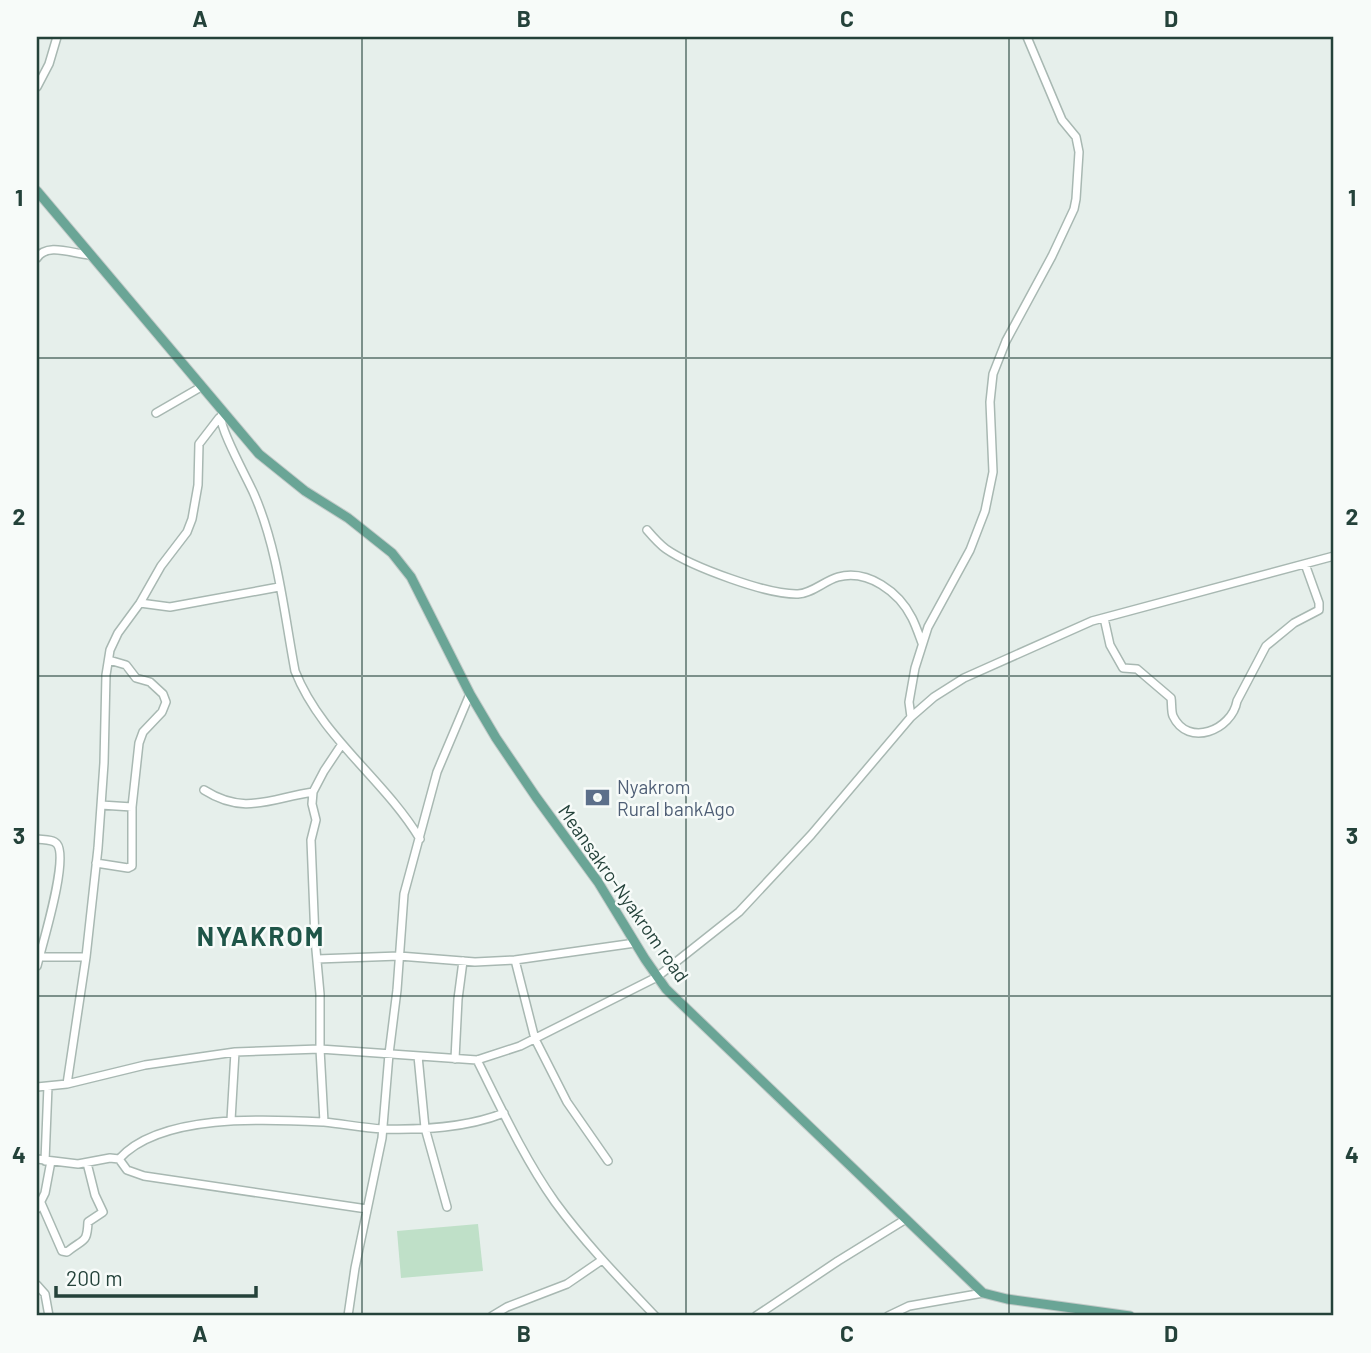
<svg xmlns="http://www.w3.org/2000/svg" width="1371" height="1353" font-family="Barlow,sans-serif">
	<style>
		.pitch { fill: #bfe0c8 }
		.lines { fill: none; stroke-linecap: round; stroke-linejoin: round }
		.minor-casing { stroke: #a8b8b2; stroke-width: 10 }
		.major-casing { stroke: #c2cac8; stroke-width: 11 }
		.minor { stroke: #fff; stroke-width: 7 }
		.major { stroke: #6aa596; stroke-width: 9 }
		.grid { fill: none; stroke: #24423a; stroke-width: 2; stroke-opacity: 0.55 }
		.labels { text-anchor: middle; dominant-baseline: central; stroke-width: 5; stroke-linejoin: round; paint-order: stroke }
		.service-label { font-size: 19px; fill: #4e5e75; stroke: #f7fbf9; text-anchor: start }
		.street-label { font-size: 19px; fill: #24423a; stroke: #f7fbf9 }
		.district-label { font-size: 26px; font-weight: bold; letter-spacing: 2px; fill: #1f5548; stroke: #f7fbf9 }
		.neatline { fill: none; stroke: #24423a; stroke-width: 2.5 }
		.grid-label { font-size: 23px; text-anchor: middle; font-weight: bold; fill: #24423a }
	</style>
	<rect width="100%" height="100%" fill="#e6efeb"/>
	<path class="pitch" d="M478,1224L483,1271L401,1278L397,1231Z"/>
	<g class="lines">
		<defs>
			<path id="minor" d="M37,87L49,64L57,37
				M37,258C47,242 73,254 90,255
				M156,413L201,387
				M221,416C219,428 247,478 254,494C278,549 284,613 295,671C321,737 384,779 420,839
				M647,530C653,537 659,544 666,549C692,567 768,595 798,594C813,593 824,581 838,577C868,569 899,592 912,618C916,626 919,635 922,643
				M140,603L170,607L279,587
				M1104,618L1110,645L1123,668L1137,669L1171,698C1172,703 1171,711 1173,716C1188,748 1232,730 1237,701L1266,646L1294,623L1319,610V603L1305,564
				M911,717L909,702L915,668L928,627L970,550L985,511L993,472L990,402L993,374L1006,341L1052,256L1074,209L1076,199L1079,152L1076,137L1062,120L1027,37
				M204,790C245,816 271,798 313,792
				M101,805L132,807
				M37,839C43,840 53,839 57,844C69,859 42,945 37,966
				M96,863L128,868L132,866V807L139,743L143,732L162,712L166,702L163,694L150,682L136,678L126,665L109,660
				M37,957H86
				M317,959L399,956L475,962L515,960L635,943
				M515,960L535,1039L567,1102L608,1161
				M418,1056L425,1128L447,1207
				M455,1059L458,999L463,961
				M477,1060C501,1108 524,1158 555,1202C585,1243 620,1279 655,1316
				M67,1084L86,957L98,848L104,763L106,675L110,650L118,633L140,603L161,566L187,532L192,519L198,485L199,444L219,418
				M37,1087L67,1084L145,1065L235,1052L320,1049L477,1060L520,1046L657,977L739,912L811,835L911,717L934,697L964,678L1092,621L1334,556
				M231,1120L235,1052
				M324,1122L320,1049V994L315,939L311,840L316,820L312,804L313,792L324,771L342,744
				M37,1159L78,1164L110,1158L119,1159L127,1170L144,1176L367,1209
				M119,1159C160,1113 267,1119 324,1122C344,1124 363,1128 383,1129C423,1130 466,1128 504,1113
				M45,1161L48,1086
				M41,1203L62,1251L67,1252C84,1238 87,1244 88,1222L103,1212L95,1195L87,1163
				M37,1209L45,1193L51,1161
				M37,1285L45,1294L49,1316
				M348,1316L355,1268L382,1138L389,1054L397,990L404,894L437,772L470,694
				M492,1316L507,1307L567,1284L602,1260
				M756,1316L838,1261L906,1219
				M888,1316L909,1306L983,1293"/>
			<path id="major" d="M37,191L259,454L305,491L348,518L392,553L411,577L470,694L496,738L536,797L598,882L645,959L666,989L983,1293L1007,1299L1130,1316"/>
		</defs>
		<use href="#minor" class="minor-casing"/>
		<use href="#major" class="major-casing"/>
		<use href="#minor" class="minor"/>
		<use href="#major" class="major"/>
	</g>
	<path class="grid" d="M362,37V1316M686,37V1316M1009,37V1316M37,358H1334M37,676H1334M37,996H1334"/>
	<defs>
		<symbol id="bank-bare" viewBox="-9 -9 18 18"><path d="M-6-4H6V4H-6ZM0-2.3a2.3 2.3 0 1 0 0 4.6a2.3 2.3 0 1 0 0-4.6Z" fill="#5c6f8a" stroke="#f7fbf9" stroke-width="2.5" paint-order="stroke"/></symbol>
	</defs>
	<g fill-rule="evenodd">
		<use href="#bank-bare" x="580" y="780" width="35" height="35"/>
	</g>
	<g class="labels">
		<g class="service-label">
			<text x="617" y="786">Nyakrom<tspan x="617" dy="22">Rural bankAgo</tspan></text>
		</g>
		<g class="street-label">
			<text transform="translate(624 893) rotate(55)">Meansakro-Nyakrom road</text>
		</g>
		<g class="district-label">
			<text x="261" y="935">NYAKROM</text>
		</g>
	</g>
	<rect width="1371" height="1353" fill="none" stroke="#f7fbf9" stroke-width="77"/>
	<path d="M56 1286v10h200v-10" fill="none" stroke="#24423a" stroke-width="3.5"/>
	<text x="66" y="1286" font-size="21" fill="#24423a" stroke="#f7fbf9" stroke-width="5" paint-order="stroke">200 m</text>
	<rect x="38" y="38" width="1294" height="1276" class="neatline"/>
	<g class="grid-label">
		<text x="200" y="27">A</text>
		<text x="524" y="27">B</text>
		<text x="847" y="27">C</text>
		<text x="1171" y="27">D</text>
		<text x="19" y="206">1</text>
		<text x="1352" y="206">1</text>
		<text x="19" y="525">2</text>
		<text x="1352" y="525">2</text>
		<text x="19" y="844">3</text>
		<text x="1352" y="844">3</text>
		<text x="19" y="1163">4</text>
		<text x="1352" y="1163">4</text>
		<text x="200" y="1342">A</text>
		<text x="524" y="1342">B</text>
		<text x="847" y="1342">C</text>
		<text x="1171" y="1342">D</text>
	</g>
</svg>
